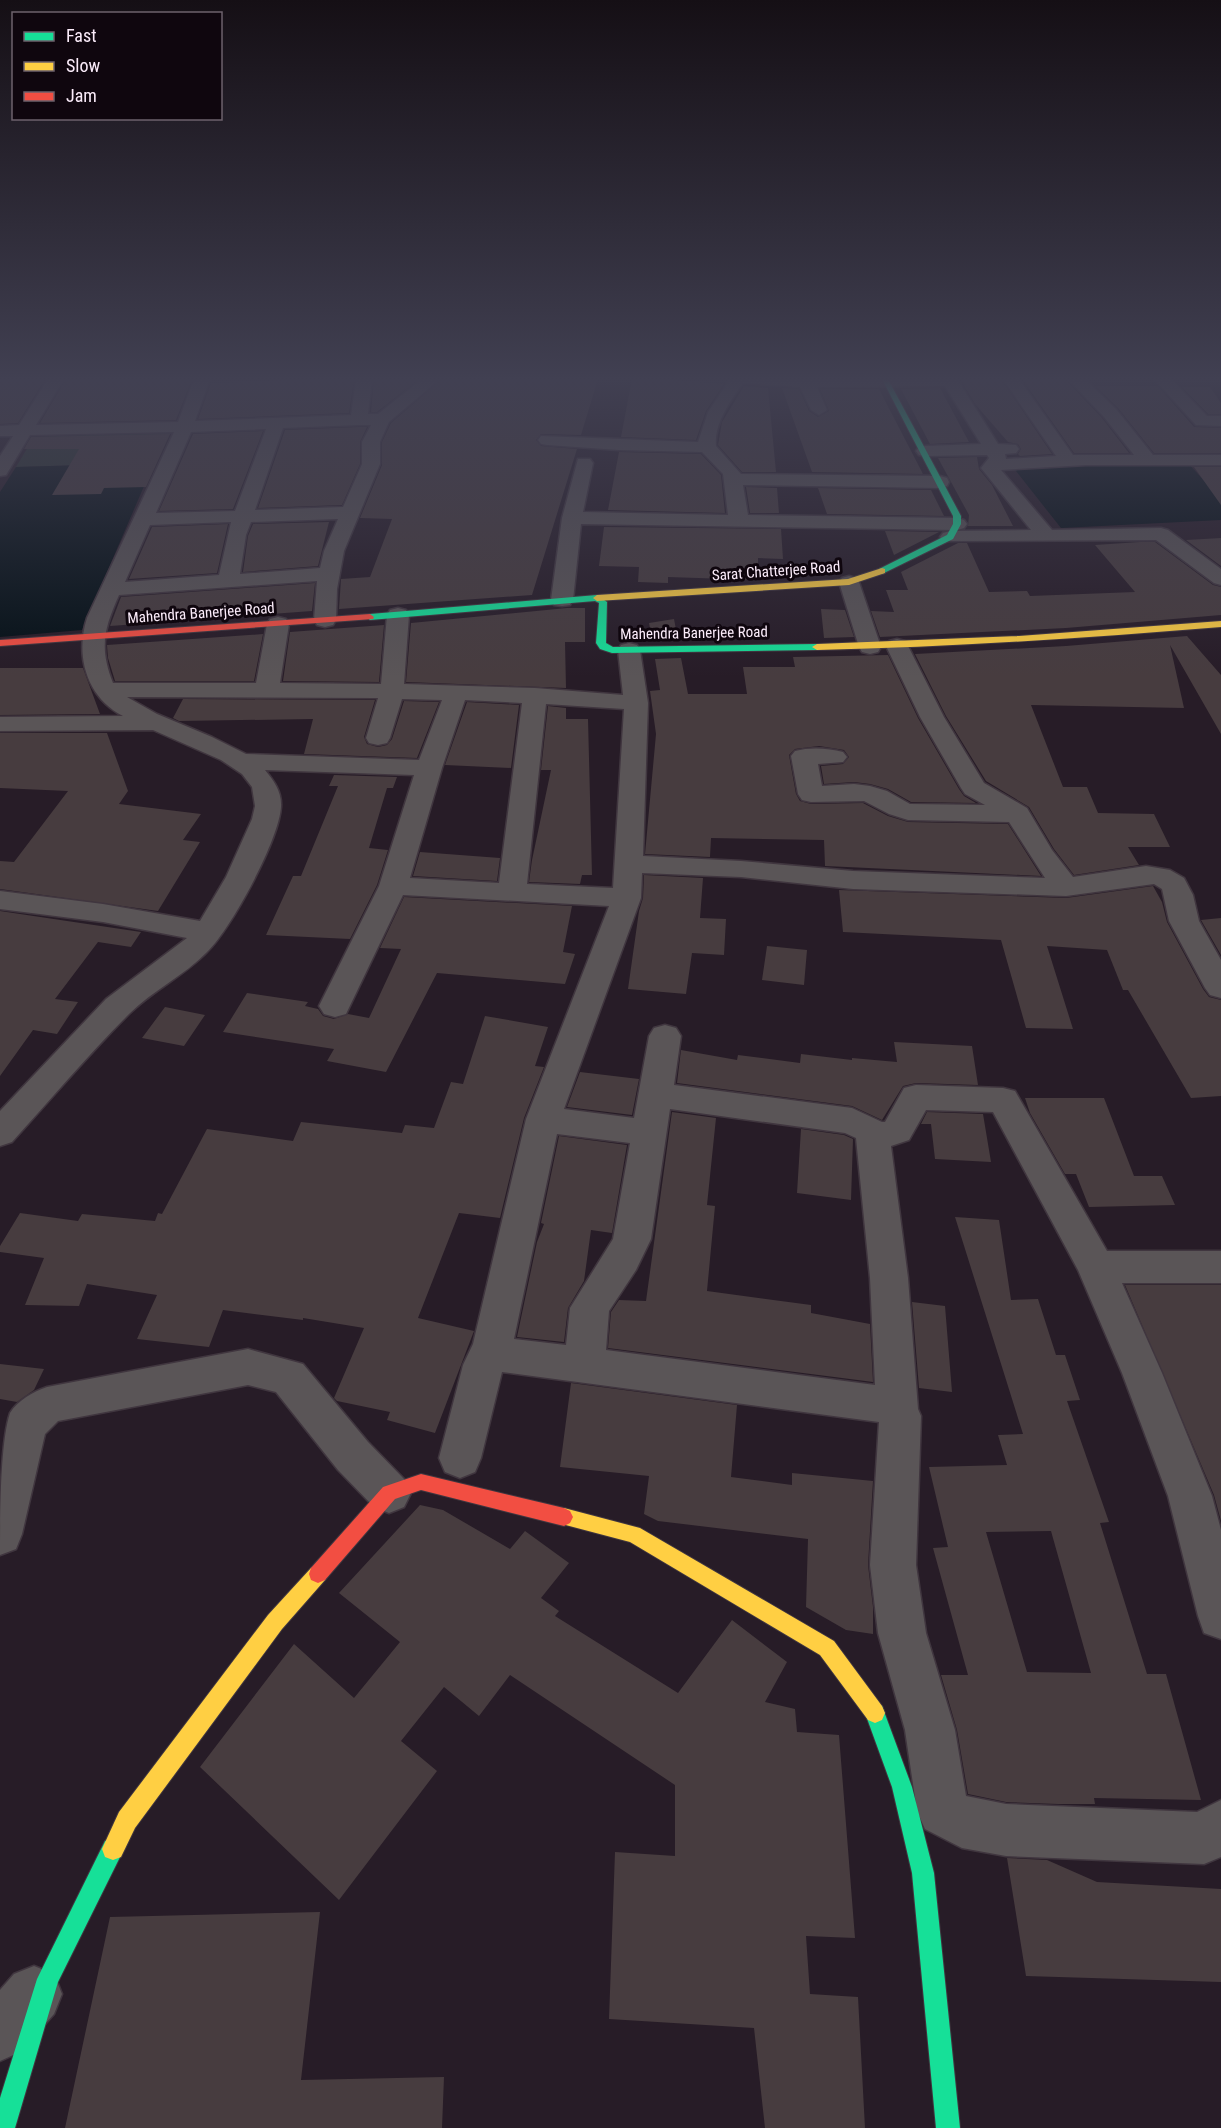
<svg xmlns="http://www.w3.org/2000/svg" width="1221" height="2128" font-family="'Roboto Condensed',sans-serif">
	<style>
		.green { fill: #293530 }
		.water { fill: #041016 }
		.building { fill: #473c3f; fill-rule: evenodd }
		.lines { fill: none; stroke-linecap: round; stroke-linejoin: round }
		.street-casing { stroke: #40363f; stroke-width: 3 }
		.fast-casing { stroke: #40363f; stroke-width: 2 }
		.slow-casing { stroke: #40363f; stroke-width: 2 }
		.jam-casing { stroke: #40363f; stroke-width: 2 }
		.street { fill: #5a5557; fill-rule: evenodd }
		.fast { fill: #16e098; fill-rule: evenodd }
		.slow { fill: #ffcf43; fill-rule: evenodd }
		.jam { fill: #f24e42; fill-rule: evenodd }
		.labels { text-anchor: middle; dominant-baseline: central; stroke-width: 6; stroke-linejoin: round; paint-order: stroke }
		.far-street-label { font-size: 15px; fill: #fbecfa; stroke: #0f060e }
	</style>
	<rect width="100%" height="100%" fill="#271c27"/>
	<path class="green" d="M171,432L154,463L16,467L34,437Z"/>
	<path class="water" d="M1186,461L1221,499V520L1061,528L1012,466Z
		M154,463L82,630L0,637V492L16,467Z"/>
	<path class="building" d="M0,379H45L18,423L0,424Z
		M66,379H192L176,420L40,423Z
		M323,379H354L349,413L198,419L211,383Z
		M374,379H419L377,412H371Z
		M442,379H598L581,435L541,434L536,440L541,446L577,449L532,595L339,609L341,579L370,577L392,519L360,518L382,465V442L391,423Z
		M632,379H658L724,384L706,411L696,440L621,437Z
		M960,379H1001L1052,454L1020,456L1018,454L1021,449L1018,444L1008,442L975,404Z
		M1022,379H1065L1102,418L1129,453H1074Z
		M744,386L768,388L776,472H742L718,445L722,422Z
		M1095,386H1158L1194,427L1221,428V453H1154L1118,408Z
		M1182,387H1210L1221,403V414H1208Z
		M782,388L799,389L809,411L818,417L829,411L820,389H879L923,474L812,472Z
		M940,388L969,442L930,444L901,389Z
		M359,427H367L360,442V464L342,505L258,508L285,430Z
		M263,431L233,509L159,511L193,434Z
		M170,434L146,487L104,488L101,494L52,495L79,449H24L31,437Z
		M619,452L701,454L721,475L725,513L608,510Z
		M977,457L979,469L992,485L1013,526H968L969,515L938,458Z
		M1194,467H1221V505Z
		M746,487L777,488L779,513H750Z
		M818,488L931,490L944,516L827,514Z
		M329,522L318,566L243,572L248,536L253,524Z
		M228,524L217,573L129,579L152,527Z
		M604,527L781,529L783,559L758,558V580L668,577V583L638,582L639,567L599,566Z
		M885,531L939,532L894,555Z
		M1221,538V566L1186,540Z
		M1140,542H1155L1213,585L1221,587V615L1066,628L880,637L871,611L894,612L886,590H908L901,572L958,543H967L989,592L1027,591L1030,596L1135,592L1095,545Z
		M315,583L312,611L110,626L121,597Z
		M567,608H585V642H565L566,688L406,682L411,623Z
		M821,609L845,610L854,637L824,638Z
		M674,619L678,640H652L649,623Z
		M384,625L379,682L283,681L290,632Z
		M263,634L254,681H115L108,658L107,645Z
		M1187,636L1221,675V734L1170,645L1184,708L1031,705L1063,787H1087L1098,813L1154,814L1170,847H1128L1139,865L1074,875L1054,849L1029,807L986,781L946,716L915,654L1066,646Z
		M888,655L918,718L959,789L964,796L976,803L911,802L888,789L870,784L854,782L824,784L821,766L843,764L849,757L844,750L819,746L795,749L789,755L796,794L800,801L811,804L863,803L888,816L908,822L1008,824L1041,876L825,866L824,840L711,838L710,857L645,854L656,734L650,691L660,690L655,659L681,658L688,694H747L743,667H795L793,657Z
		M0,668H83L100,714L0,715Z
		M183,699L375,700L364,737L367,744L378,747L387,745L392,739L404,701L439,702L417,758L304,754L313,719L179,721L173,718Z
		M467,702L519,705L511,768L445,765Z
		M548,706L566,708V719H588L592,875H582L580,884L529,882L532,860L551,770H541Z
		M0,733H107L128,791L119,804L201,814L183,840L200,842L158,911L0,889V861L14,862L68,791L0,788Z
		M334,775L397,777L393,788H387L369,848L388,850L377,885L350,939L266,935L293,876H301L338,786H329Z
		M420,852L500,858L497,881L413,876Z
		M644,875L703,878L700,918L726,919L724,955L692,953L686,994L628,989L639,911L643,898Z
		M1153,886L1162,902L1167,922L1203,989L1209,997L1221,1000V1096L1191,1098L1128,990H1123L1107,950L1047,946L1073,1029L1026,1028L1001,940L843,932L839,890L1066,898Z
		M404,897L572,906L563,952L575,954L565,984L437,973L386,1072L327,1061L334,1049L223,1032L247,993L308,1002L305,1006L318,1009L323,1016L334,1019L348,1014L369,1018L401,949L380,948Z
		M0,911L141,932L131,947L98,942L55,999L78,1002L57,1034L33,1030L0,1076Z
		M1221,918V955L1201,920Z
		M767,946L807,950L804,985L762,980Z
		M165,1007L205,1015L184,1046L142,1038Z
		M485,1016L548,1027L535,1066L544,1067L524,1118L500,1218L459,1213L418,1318L474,1331L435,1433L387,1420L390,1412L337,1401L334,1398L364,1328L303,1318V1320L223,1310L209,1347L137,1339L157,1295L87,1284L79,1306L25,1305L44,1258L0,1252V1246L20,1213L78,1221L82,1214L155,1221L158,1213L162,1214L207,1129L293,1141L301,1122L402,1133L405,1125L434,1128L451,1082L463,1084Z
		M894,1042L972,1046L978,1085L916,1083L903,1086L882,1120L852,1106L677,1083L681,1050L737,1060L738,1055L800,1063L801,1054L852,1060V1058L897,1062Z
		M580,1072L639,1079L632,1115L567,1107Z
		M1025,1098H1104L1134,1176H1162L1175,1205L1089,1207L1076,1174H1065L1030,1113Z
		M672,1112L716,1118L707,1205L715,1206L707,1291L811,1305V1313L870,1324L873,1382L608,1348L611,1312L619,1300L646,1301Z
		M927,1112L983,1114L991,1162L935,1159L931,1124H921Z
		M801,1129L844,1135L853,1139L851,1200L797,1193Z
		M559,1136L627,1145L612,1233L591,1230L584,1281L568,1308L564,1342L517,1337L537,1242L544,1224L541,1223Z
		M955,1217L999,1220L1011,1300L1038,1299L1056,1355H1065L1080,1400L1067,1401L1109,1522L1100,1523L1147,1674H1166L1201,1800L1094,1798L1095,1804H1058L1006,1802L968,1794L957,1730L941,1675H968L933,1548L948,1547L929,1467L1007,1465L998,1435L1023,1434ZM1051,1531L1091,1673L1027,1672L986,1532Z
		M1125,1285H1221V1521L1214,1495Z
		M912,1302L945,1306L952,1392L919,1388Z
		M0,1364L44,1369L34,1390L17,1402L0,1399Z
		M571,1383L737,1405L731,1477L792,1485V1473L873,1481L868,1565L873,1607V1634L846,1630L806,1607L808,1539L658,1521L644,1514L649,1476L560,1467Z
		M420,1505L443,1510L510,1549L525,1531L569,1563L541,1598L559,1611L555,1616L678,1693L732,1620L787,1662L765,1702L795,1709L797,1732L839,1735L855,1938L806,1936L810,1994L858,1997L865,2128H765L754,2028L609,2019L615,1852L675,1856V1785L510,1675L479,1716L444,1687L401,1741L437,1771L339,1900L200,1767L294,1644L354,1698L400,1642L339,1593Z
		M1007,1858L1047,1860L1097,1882L1221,1889V1982L1026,1976Z
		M320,1912L301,2080L444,2077L442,2128H65L110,1917Z"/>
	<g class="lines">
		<defs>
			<path id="street" d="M48,379H64L36,425L178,422L194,379H210L195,421L351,415L356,379H372L368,414H378L422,379H440L389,422L380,442V464L344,551L337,589L336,620L333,625L325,627L317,625L314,620L317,581L119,595C104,629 99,647 113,683H256L267,624L270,619L278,617L286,619L289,624L280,683L381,684L387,615L390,610L398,608L406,610L409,615L404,684L535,688L623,695L618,650L621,645L629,643L637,645L640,650L648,703L643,856L741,861L853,871L1045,878L1009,822L908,820L889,814L864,801L811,802L802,800L798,794L791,756L795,751C810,747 828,748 843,752L847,757L843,762L818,764L822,786L854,784L870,786L887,791L910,804L985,805L965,794L961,788L920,717L886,646L889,641L897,639L905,641L908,646L944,717L984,783L1027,808L1052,850L1073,877L1146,866L1170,870L1184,878L1193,895L1199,921L1221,960V998L1210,995L1205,988L1169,921L1162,889L1154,884L1066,896L853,889L741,877L642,873L641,898L564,1109L634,1118L649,1036L654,1028L665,1025L676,1028L681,1036L674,1085L852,1108L882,1122H885L904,1088L916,1085L1003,1088L1015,1091L1107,1251H1221V1283H1122L1162,1373L1212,1496L1221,1530V1639L1204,1633L1198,1616L1168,1496L1122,1373L1078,1270L993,1112L926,1110L909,1140L891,1146L908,1278L918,1409L921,1416L916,1565L926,1633L955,1730L966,1796L1006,1804L1197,1812L1221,1800V1857L1204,1864L1006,1856L962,1848L925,1829L917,1811L905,1730L878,1633L870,1565L879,1422L502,1372L481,1458L475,1472L460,1478L445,1472L439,1458L463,1365L473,1344L526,1119L609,906L403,895L346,1014L335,1017L324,1014L319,1006L379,886L414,775L265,770C274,781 282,792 281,807C279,840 231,929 207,952C184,976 153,990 129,1014C88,1055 51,1099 12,1142L0,1146V1111L106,999L187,938L103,922L0,909V891L103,904L200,921L226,877L252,819L255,806L252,787L242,774L221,760L153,730L0,731V717L123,716C86,697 75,655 87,618L174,432L30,435L6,475L0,476V456L13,436H0V426L19,425ZM359,425H371L362,442V464L343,507L255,510L283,428ZM266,429L235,511L156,513L191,432ZM338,519L324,551L320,568L240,574L246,535L251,522ZM231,522L219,575L125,582L150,525ZM127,697L378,698L366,738L369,743L378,745L387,743L390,738L402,699L442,700L419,760L246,754L212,737L157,714ZM465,700L522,703L499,883L410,878L442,768ZM546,704L624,709L613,888L527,884ZM670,1109L845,1133L856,1138L870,1278L875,1385L606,1350L609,1311L636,1270L651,1239ZM557,1134L630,1143L613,1239L570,1308L566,1345L514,1339Z
				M730,379H957L998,444L1016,445L1019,449L1016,453L1005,454L1006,459L1056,456L1003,379H1019L1073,455H1134L1104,417L1068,379H1085L1116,409L1153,455H1221V465H1086L1001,470L1052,530L1161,528L1168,530L1221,569V585L1214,583L1156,540L943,541L940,537L943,533L950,531L1031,530L981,468L989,458L987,455L925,456L919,455L916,451L919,447L925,446L981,444L945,386L817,387L827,410L819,415L811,410L800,387L743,383C730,401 714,424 716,446L741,474L940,476L947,478L949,482L947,486L940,488L743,485L748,515L957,518L964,520L967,524L964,528L957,530L581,524L573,600L570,605L562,606L554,605L551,600L562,518L578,459H590L593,463L583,512L728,515L723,474L702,452L619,450L547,445L541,444L538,440L541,436L698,442L708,412Z
				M1154,379H1171L1207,416H1221V426L1196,425Z
				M849,576L856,578L859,582L881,647L878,652L870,654L862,652L859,647L839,582L842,578Z
				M248,1349L303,1364L368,1442L404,1479L411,1493L404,1507L389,1513L374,1507L338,1470L276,1392L248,1385L58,1421L45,1434L22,1534L16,1549L0,1555C0,1519 0,1443 10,1413C18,1400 33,1392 47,1387Z
				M34,1966L54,1974L62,1994L54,2014L20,2052L0,2061V1990L14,1974Z"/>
			<path id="fast" d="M882,379H888L961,516V524L953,539L882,574L879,573V569L947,535L953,524V516Z
				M597,595L607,602L606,643L613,647L817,644L822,647L817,650L612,653L600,649L596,643L599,603L595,601L370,620L366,617L370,614Z
				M875,1703L882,1706L912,1787L934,1873L960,2128H936L912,1873L892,1787L865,1713L868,1706Z
				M113,1838L121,1841L124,1849L58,1982L15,2128H0V2098L37,1979L105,1841Z"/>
			<path id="slow" d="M882,568L885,569V573L849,585L597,601L593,598L597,595L848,579Z
				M1221,621V627C1086,638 952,647 817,650L812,647L817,644L1019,636Z
				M564,1508L640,1528L834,1641L882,1706L885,1713L882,1720L875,1723L868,1720L820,1655L630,1542L558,1523L555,1517L558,1511Z
				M318,1565L325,1568L327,1574L325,1580L282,1629L135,1828L121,1857L113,1860L105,1857L102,1849L119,1812L268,1615L311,1568Z"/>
			<path id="jam" d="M370,614L374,617L373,619L0,646V640Z
				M421,1474L564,1508L570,1511L573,1517L570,1523L564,1526L421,1490L395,1499L325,1580L318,1583L311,1580L309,1574L311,1568L383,1487Z"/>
		</defs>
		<use href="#street" class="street-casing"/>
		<use href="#fast" class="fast-casing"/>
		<use href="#slow" class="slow-casing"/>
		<use href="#jam" class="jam-casing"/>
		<use href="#street" class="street"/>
		<use href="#fast" class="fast"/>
		<use href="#slow" class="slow"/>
		<use href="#jam" class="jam"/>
	</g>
	<linearGradient id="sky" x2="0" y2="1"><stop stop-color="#150f15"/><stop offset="0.56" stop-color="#414052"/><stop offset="1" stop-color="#414052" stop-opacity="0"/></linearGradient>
	<rect width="1221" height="677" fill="url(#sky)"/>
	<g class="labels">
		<g class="far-street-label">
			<text transform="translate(776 571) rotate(-4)">Sarat Chatterjee Road</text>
			<text transform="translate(201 613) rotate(-4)">Mahendra Banerjee Road</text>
			<text transform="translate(694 633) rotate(-1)">Mahendra Banerjee Road</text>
		</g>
	</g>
	<rect x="12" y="12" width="210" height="108" fill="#0f060e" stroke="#6d626c" stroke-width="1.5"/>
	<rect x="24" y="32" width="30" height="9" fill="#16e098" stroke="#6d626c" stroke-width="1.5"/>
	<text x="66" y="42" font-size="18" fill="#fbecfa">Fast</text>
	<rect x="24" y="62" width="30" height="9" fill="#ffcf43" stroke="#6d626c" stroke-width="1.5"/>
	<text x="66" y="72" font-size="18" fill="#fbecfa">Slow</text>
	<rect x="24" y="92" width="30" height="9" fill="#f24e42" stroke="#6d626c" stroke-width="1.5"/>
	<text x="66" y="102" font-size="18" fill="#fbecfa">Jam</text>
</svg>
